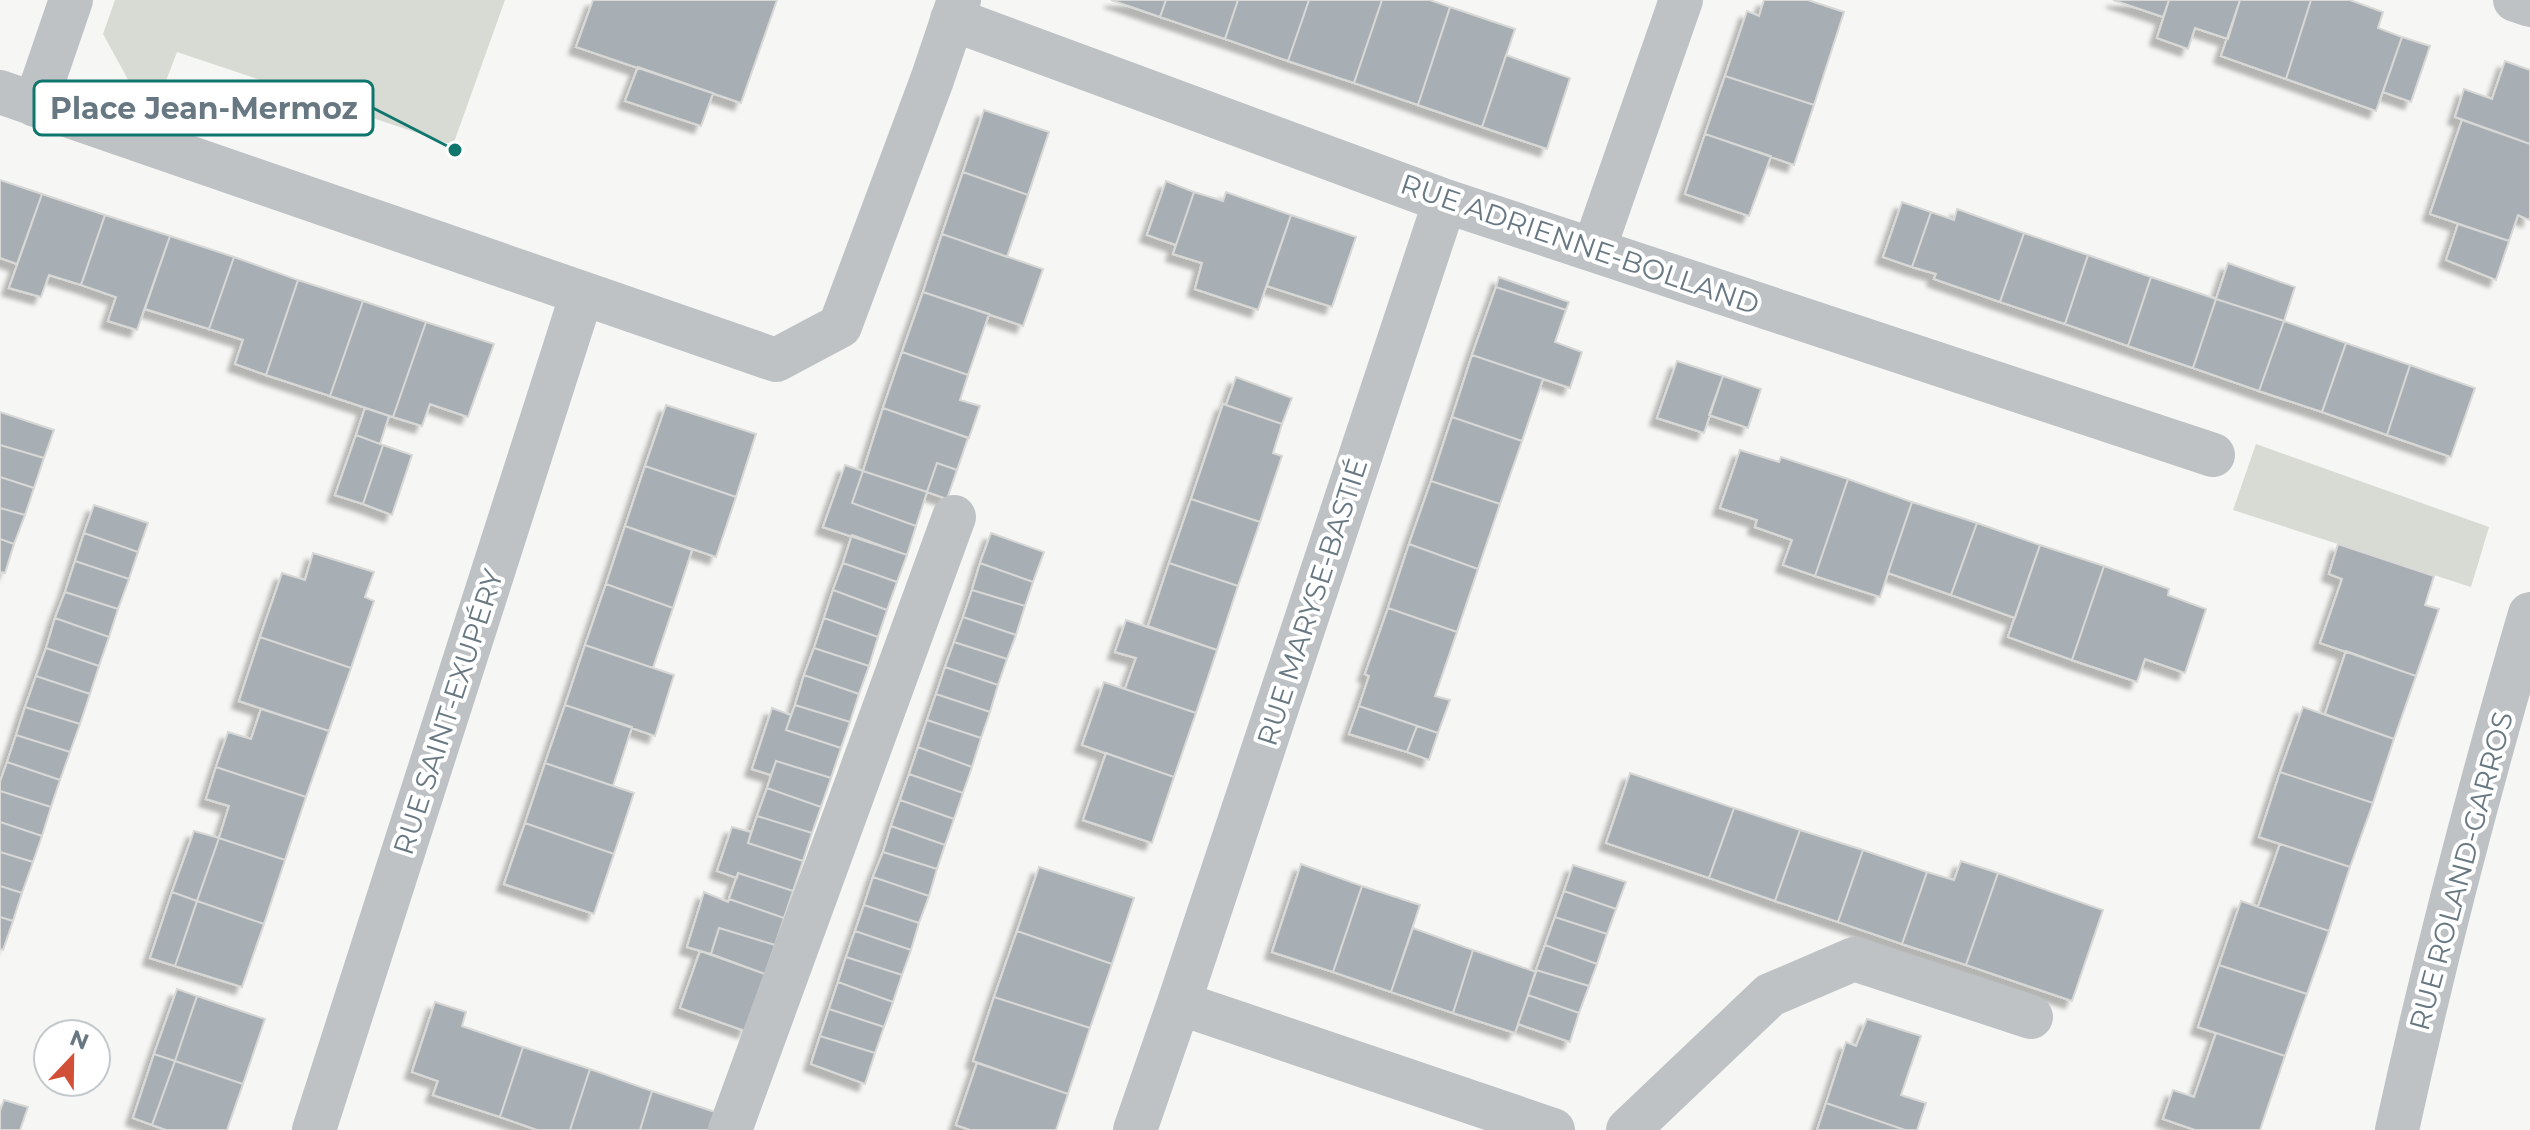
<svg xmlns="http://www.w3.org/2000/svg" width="2530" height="1130" font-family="Montserrat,sans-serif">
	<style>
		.green { fill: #d7dbd3 }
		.building { fill: #a8afb4; stroke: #d8d8d6; stroke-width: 2; filter: url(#shadow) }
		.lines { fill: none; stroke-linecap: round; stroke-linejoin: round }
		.minor { stroke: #bec2c5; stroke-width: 44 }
		.labels { text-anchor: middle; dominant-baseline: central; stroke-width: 8; stroke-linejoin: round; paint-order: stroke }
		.street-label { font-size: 28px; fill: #687882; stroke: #fff }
		.leader { fill: none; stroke: #0f766e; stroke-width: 3 }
		.callout-dot { fill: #0f766e; stroke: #fff; stroke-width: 3 }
		.callout { fill: #fff; stroke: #0f766e; stroke-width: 3 }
		.callout-label { font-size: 30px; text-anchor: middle; font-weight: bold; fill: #687882 }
	</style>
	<defs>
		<filter id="shadow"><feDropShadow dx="-7" dy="7" stdDeviation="2" flood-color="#0004"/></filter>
	</defs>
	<rect width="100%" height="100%" fill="#f6f6f4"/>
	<path class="green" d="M115,0H505L453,145L177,52L161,94L131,85L103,34Z
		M2256,444L2489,527L2471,587L2233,510Z"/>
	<path class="building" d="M593,0H777L741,103L576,47Z
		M1111,0H1166L1160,17Z
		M1166,0H1238L1225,39L1160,17Z
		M1238,0H1309L1288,61L1225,39Z
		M1309,0H1382L1354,83L1288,61Z
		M1382,0H1430L1450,7L1418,105L1354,83Z
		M1764,0H1808L1844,12L1814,105L1725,76L1747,11L1759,16Z
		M2113,0H2169L2163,17Z
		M2169,0H2240L2228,39L2195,28L2188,49L2157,38Z
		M2240,0H2311L2286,79L2221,56Z
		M2311,0H2350L2383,12L2378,28L2402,37L2376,111L2286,79Z
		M1450,7L1515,29L1482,127L1418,105Z
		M2402,37L2430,46L2411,102L2383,92Z
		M1506,55L1570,78L1547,149L1482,127Z
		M2505,61L2530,70V144L2455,117L2464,89L2492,99Z
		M638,67L713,93L701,126L625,101Z
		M1725,76L1814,105L1794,165L1705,134Z
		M984,110L1049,132L1028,195L963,172Z
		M2462,120L2530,144V217L2529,220L2518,215L2509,241L2430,214Z
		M1705,134L1771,156L1749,216L1685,194Z
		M963,172L1028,195L1007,257L942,234Z
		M0,180L42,194L17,264L0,258Z
		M1166,181L1194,192L1176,245L1147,235Z
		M1194,192L1223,201L1226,192L1291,215L1258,310L1195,289L1202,263L1173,254Z
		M42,194L105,215L81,285L49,275L41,297L9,288Z
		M1902,202L1931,212L1912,267L1883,257Z
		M1957,209L2024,233L2000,302L1934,279L1936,274L1912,267L1931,212L1954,220Z
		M105,215L170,236L137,330L108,321L116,297L81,285Z
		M1291,215L1356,237L1332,307L1267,286Z
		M2458,224L2509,241L2496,280L2446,260Z
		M2024,233L2088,255L2065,324L2000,302Z
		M942,234L1043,269L1023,326L923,292Z
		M170,236L234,257L209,329L145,309Z
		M2088,255L2151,277L2128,346L2065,324Z
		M234,257L298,280L266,375L235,364L243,340L209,329Z
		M2228,263L2295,287L2284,321L2216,299Z
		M1499,277L1569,302L1566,310L1496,287Z
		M2151,277L2216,299L2193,368L2128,346Z
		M298,280L363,301L330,396L266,375Z
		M1496,287L1566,310L1555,342L1582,352L1570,388L1472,355Z
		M923,292L989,314L968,375L902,352Z
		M2216,299L2284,321L2259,391L2193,368Z
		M363,301L426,322L393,417L330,396Z
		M2284,321L2346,343L2322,412L2259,391Z
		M426,322L494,344L468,417L430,404L422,426L393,417Z
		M2346,343L2410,365L2387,435L2322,412Z
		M902,352L968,375L960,400L980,406L969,438L883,408Z
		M1472,355L1543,379L1522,441L1452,417Z
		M1677,361L1723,376L1704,433L1657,418Z
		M2410,365L2475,388L2451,457L2387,435Z
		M1723,376L1761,389L1748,428L1709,415Z
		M1236,377L1292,398L1282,424L1226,405Z
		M1223,404L1282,424L1273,453L1282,456L1260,522L1191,499Z
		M666,405L756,434L736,497L645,466Z
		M365,408L389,416L380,444L356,435Z
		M883,408L968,438L957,470L937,463L927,492L863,471Z
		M0,412L54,430L44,458L0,445Z
		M1452,417L1522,441L1500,504L1431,481Z
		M356,435L383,445L363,504L335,495Z
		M0,445L44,458L34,488L0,477Z
		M383,445L412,455L392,515L363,504Z
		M1740,450L1779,462L1781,457L1848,479L1815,576L1783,565L1792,540L1755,527L1757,520L1720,508Z
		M937,463L957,470L947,499L927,492Z
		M845,465L863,471L852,503L916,526L907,555L823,527Z
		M645,466L736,497L716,557L625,526Z
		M863,471L927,492L916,526L852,503Z
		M0,477L34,488L25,515L0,508Z
		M1848,479L1912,502L1880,597L1815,576Z
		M1431,481L1500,504L1478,569L1409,544Z
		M1191,499L1260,522L1238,586L1169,563Z
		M1912,502L1977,523L1951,595L1888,573Z
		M94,505L148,523L138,552L84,533Z
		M0,508L25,515L14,544L0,539Z
		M1977,523L2040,545L2015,618L1951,595Z
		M625,526L692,550L673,608L606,584Z
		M84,533L138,552L129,579L75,561Z
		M991,533L1044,552L1033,582L980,563Z
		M852,535L907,555L897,582L843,563Z
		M0,539L14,544L5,573L0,572Z
		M1409,544L1478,569L1457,632L1388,608Z
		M2338,544L2434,576L2425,605L2439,609L2416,676L2320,643L2342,579L2329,574Z
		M2040,545L2104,566L2072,660L2008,637Z
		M313,553L374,572L365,597L374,601L351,668L260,637L282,573L305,580Z
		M75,561L129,579L118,609L65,592Z
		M843,563L897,582L887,610L833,590Z
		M980,563L1033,582L1025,606L972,590Z
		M1169,563L1238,586L1217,650L1148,626Z
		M2104,566L2169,589L2168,595L2206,609L2185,673L2145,659L2137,682L2072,660Z
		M606,584L673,608L653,668L585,645Z
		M833,590L887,610L878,637L824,618Z
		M972,590L1025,606L1016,635L963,617Z
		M65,592L118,609L109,637L55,618Z
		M1388,608L1457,632L1435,696L1450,700L1438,733L1359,706L1369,676L1365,674Z
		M963,617L1016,635L1007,659L954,642Z
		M55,618L109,637L99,666L46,648Z
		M824,618L878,637L869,666L814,648Z
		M1126,620L1217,650L1196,713L1125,689L1136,658L1115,652Z
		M260,637L351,668L329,731L239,701Z
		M954,642L1007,659L998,685L945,667Z
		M585,645L674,675L655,736L565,705Z
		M46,648L99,666L90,694L36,676Z
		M814,648L869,666L859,694L804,675Z
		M2346,651L2416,676L2394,739L2325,714Z
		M945,667L998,685L990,712L936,694Z
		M804,675L859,694L850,722L795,705Z
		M36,676L90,694L80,724L25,707Z
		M1104,682L1196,713L1174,777L1082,745Z
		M936,694L990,712L981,738L927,720Z
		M565,705L632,727L613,786L545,763Z
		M795,705L850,722L841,748L786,730Z
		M1359,706L1417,726L1407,752L1349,734Z
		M25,707L80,724L70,752L16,735Z
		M2303,707L2394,739L2373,803L2280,772Z
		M772,708L791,715L786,730L841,748L831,778L776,761L771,775L752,769Z
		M261,709L329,731L306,797L216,767L228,732L251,739Z
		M927,720L981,738L972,767L918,747Z
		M1417,726L1438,733L1429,760L1407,752Z
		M16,735L70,752L60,780L7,762Z
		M918,747L972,767L963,793L909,774Z
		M1106,753L1174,777L1152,843L1083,820Z
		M776,761L831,778L821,807L767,788Z
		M7,762L60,780L51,807L0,791V782Z
		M545,763L634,793L614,854L525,823Z
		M216,767L306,797L285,860L219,838L229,806L206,799Z
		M2280,772L2373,803L2350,867L2259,837Z
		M1630,773L1734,808L1709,878L1606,843Z
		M909,774L963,793L954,819L900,800Z
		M767,788L821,807L812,833L757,816Z
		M0,791L51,807L42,836L0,822Z
		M900,800L954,819L945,845L891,826Z
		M1734,808L1800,830L1775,901L1709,878Z
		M757,816L812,833L803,861L748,843Z
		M0,822L42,836L33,862L0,852Z
		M525,823L614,854L594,914L504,884Z
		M891,826L945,845L937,869L883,852Z
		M732,827L751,832L748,843L803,861L793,891L738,873L737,878L717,871Z
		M1800,830L1863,850L1838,922L1775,901Z
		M194,831L219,838L197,901L172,892Z
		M219,838L285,860L264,924L197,901Z
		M2280,844L2350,867L2329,931L2258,907Z
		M1863,850L1927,872L1902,944L1838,922Z
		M0,852L33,862L22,893L0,886Z
		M883,852L937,869L929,896L873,877Z
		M1961,861L1998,873L1966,965L1902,944L1927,872L1954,880Z
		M1301,864L1362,886L1333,972L1272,952Z
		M1573,865L1626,882L1616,909L1564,891Z
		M1039,867L1134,898L1112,964L1017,931Z
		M738,873L793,891L784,918L729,899Z
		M1998,873L2103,910L2072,1001L1966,965Z
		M873,877L929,896L919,923L864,905Z
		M0,886L22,893L13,921L0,917Z
		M1362,886L1420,905L1391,992L1333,972Z
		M1564,891L1616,909L1607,934L1555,917Z
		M172,892L197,901L175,966L150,958Z
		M704,892L728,902L729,899L784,918L775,945L719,928L711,954L687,947Z
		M197,901L264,924L242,987L175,966Z
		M2241,901L2329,931L2307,994L2219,965Z
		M864,905L919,923L911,950L855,931Z
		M0,917L13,921L3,950L0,949Z
		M1555,917L1607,934L1597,964L1545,945Z
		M719,928L775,945L765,974L711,954Z
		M1413,928L1473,950L1453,1013L1391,992Z
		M855,931L911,950L902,975L846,957Z
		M1017,931L1112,964L1090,1028L994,997Z
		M1545,945L1597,964L1589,986L1536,970Z
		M1473,950L1536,972L1515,1033L1453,1013Z
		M700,951L765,974L745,1031L680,1008Z
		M846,957L902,975L893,1002L838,982Z
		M2219,965L2307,994L2285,1056L2198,1027Z
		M1536,970L1589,986L1579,1013L1528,995Z
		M838,982L893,1002L884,1027L829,1009Z
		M177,989L197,996L175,1061L154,1054Z
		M1528,995L1579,1013L1570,1042L1518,1024Z
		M197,996L265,1019L243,1084L175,1061Z
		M994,997L1090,1028L1068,1094L973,1061Z
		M435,1002L466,1012L462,1026L523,1047L500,1117L433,1095L438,1081L412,1072Z
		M829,1009L884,1027L875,1053L820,1036Z
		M1867,1019L1921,1036L1901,1095L1926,1103L1917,1130H1905L1826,1103L1846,1042L1856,1046Z
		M2216,1033L2285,1056L2260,1130H2195L2163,1119L2173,1090L2194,1097Z
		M820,1036L875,1053L865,1084L811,1064Z
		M523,1047L590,1069L570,1130H537L500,1117Z
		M154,1054L175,1061L152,1125L133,1118Z
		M175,1061L243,1084L227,1130H166L152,1125Z
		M977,1063L1068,1094L1056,1130H970L956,1125Z
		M590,1069L652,1091L640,1130H570Z
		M652,1091L718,1113L712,1130H640Z
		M4,1100L28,1107L20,1130H0V1111Z
		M1826,1103L1905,1130H1817Z"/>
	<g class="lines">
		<path class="minor" d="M2515,0L2530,5
			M952,19L1445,201L2213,455
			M0,92L776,360L840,326L932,80L959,0
			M35,105L71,0
			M1594,249L1681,0
			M1179,1003L1445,201
			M314,1130L582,294
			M730,1130L954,517
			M1135,1130L1179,1003L1553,1130
			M1628,1130L1770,995L1854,959L2031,1017
			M2397,1130C2435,956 2480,785 2530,614"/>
	</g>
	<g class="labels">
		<g class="street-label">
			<text transform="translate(1580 244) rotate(19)">RUE ADRIENNE-BOLLAND</text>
			<text transform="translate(1312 602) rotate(-72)">RUE MARYSE-BASTIÉ</text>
			<text transform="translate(448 712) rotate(-72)">RUE SAINT-EXUPÉRY</text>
			<text transform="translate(2461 871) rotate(-75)">RUE ROLAND-GARROS</text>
		</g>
	</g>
	<path class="leader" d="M455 150L373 108"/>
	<circle class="callout-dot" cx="455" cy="150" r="8"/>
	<rect class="callout" x="34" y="81" width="339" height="54" rx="8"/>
	<g class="callout-label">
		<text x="204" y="119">Place Jean-Mermoz</text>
	</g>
	<g transform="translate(72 1058) rotate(22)"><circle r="38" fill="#ffffff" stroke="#c3c9cd" stroke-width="2"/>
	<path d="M0-6L14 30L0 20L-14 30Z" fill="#d25038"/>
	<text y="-12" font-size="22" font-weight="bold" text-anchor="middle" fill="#687882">N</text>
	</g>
</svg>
